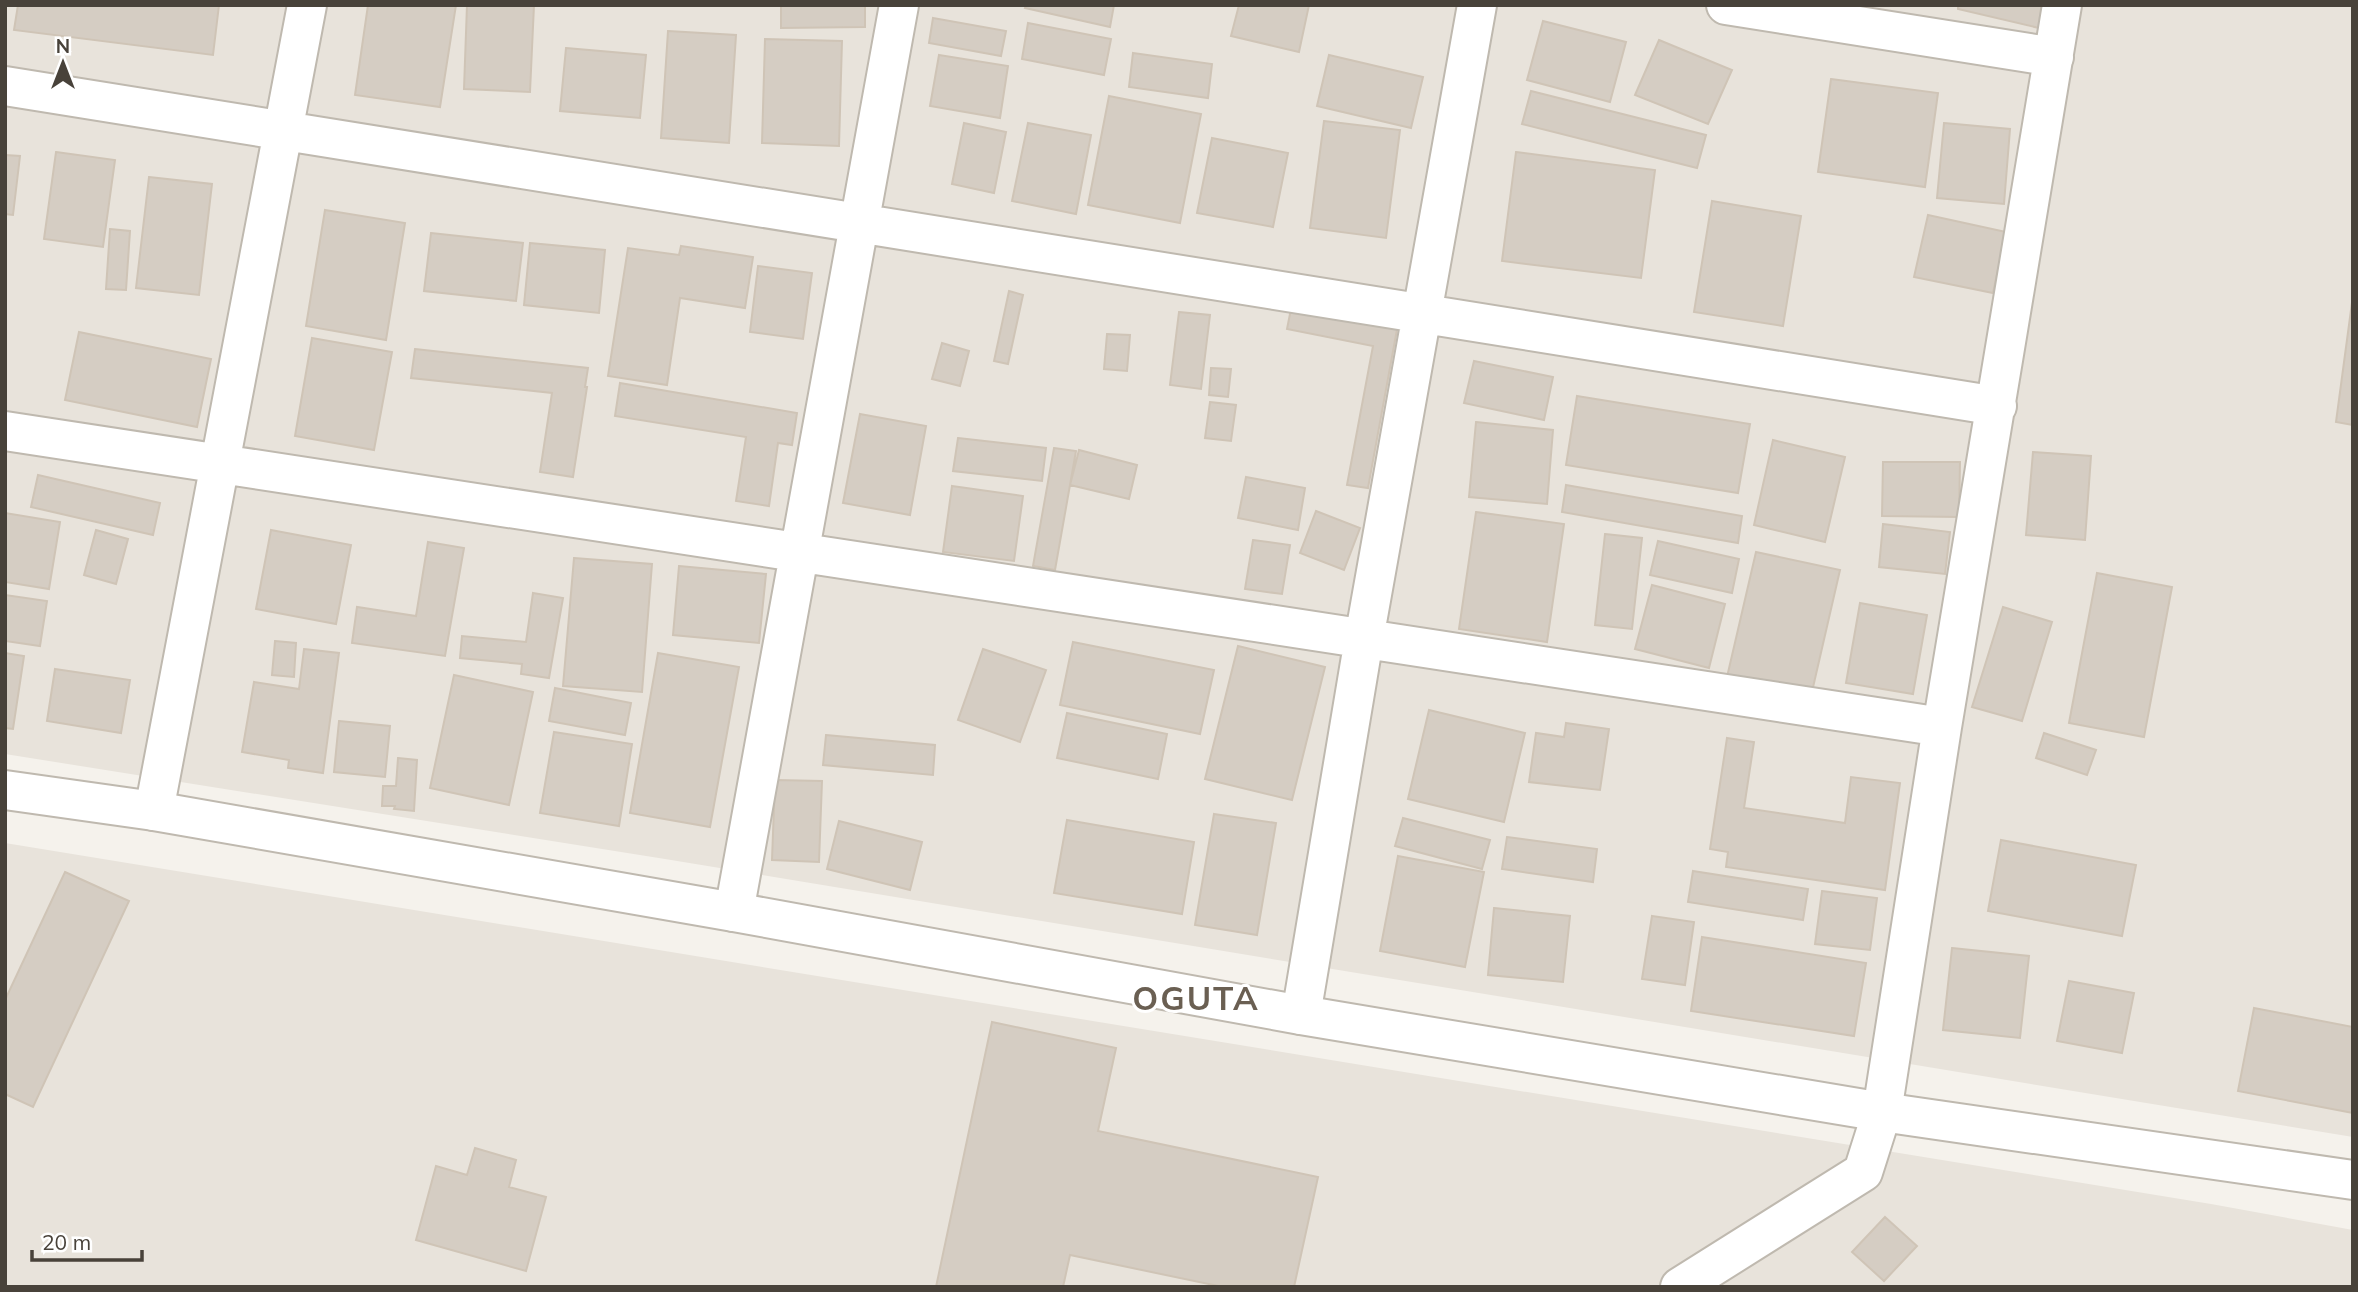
<svg xmlns="http://www.w3.org/2000/svg" width="2358" height="1292" font-family="Mulish,sans-serif">
	<style>
		.residential { fill: #e8e3db }
		.building { fill: #d5cdc3; stroke: #cfc4b6; stroke-width: 2 }
		.lines { fill: none; stroke-linecap: round; stroke-linejoin: round }
		.minor-casing { stroke: #bfb9af; stroke-width: 42 }
		.tertiary-casing { stroke: #bfb9af; stroke-width: 42 }
		.minor { stroke: #fff; stroke-width: 38 }
		.tertiary { stroke: #fff; stroke-width: 38 }
		.labels { text-anchor: middle; dominant-baseline: central; stroke-width: 6; stroke-linejoin: round; paint-order: stroke }
		.district-label { font-size: 33px; font-weight: bold; letter-spacing: 2px; fill: #6a5f52; stroke: #fff }
	</style>
	<rect width="100%" height="100%" fill="#f5f2ec"/>
	<path class="residential" d="M5,5H2353V1137L665,859L5,754Z
		M5,843L2211,1204L2353,1230V1287H5Z"/>
	<path class="building" d="M18,5H219L213,55L14,30Z
		M368,5H456L440,107L355,95Z
		M467,5H534L530,92L464,89Z
		M781,5H865V27L781,28Z
		M1026,5H1114L1110,27L1025,8Z
		M1239,5H1309L1299,52L1231,36Z
		M1958,5H2044L2039,28L1958,9Z
		M933,18L1006,31L1001,56L929,43Z
		M1543,21L1626,42L1610,102L1527,80Z
		M1028,23L1111,39L1104,75L1022,59Z
		M668,31L736,35L729,143L661,138Z
		M765,39L842,41L839,146L762,143Z
		M1659,40L1732,70L1708,124L1635,95Z
		M566,48L646,55L640,118L560,111Z
		M1133,53L1212,64L1208,98L1129,87Z
		M939,55L1008,66L1000,118L930,106Z
		M1329,55L1423,77L1411,128L1317,106Z
		M1831,79L1938,93L1925,187L1818,172Z
		M1531,91L1706,135L1697,168L1522,124Z
		M1109,96L1201,114L1180,223L1088,205Z
		M1324,121L1400,130L1386,238L1310,228Z
		M964,123L1006,132L994,193L952,184Z
		M1028,123L1091,135L1076,214L1012,201Z
		M1944,123L2010,129L2004,204L1937,198Z
		M1212,138L1288,153L1273,227L1197,213Z
		M56,152L115,160L103,247L44,239Z
		M1516,152L1655,170L1641,278L1502,261Z
		M5,155L20,156L13,215L5,214Z
		M149,177L212,184L199,295L136,288Z
		M1712,201L1801,216L1783,326L1694,312Z
		M325,210L405,223L386,340L306,326Z
		M1928,215L2006,232L1993,293L1914,277Z
		M110,229L130,231L126,290L106,289Z
		M431,233L523,243L516,301L424,291Z
		M530,243L605,250L599,313L524,305Z
		M681,246L753,257L745,308L680,298L667,385L608,376L628,248L679,255Z
		M758,266L812,273L803,339L750,332Z
		M1009,291L1023,295L1008,364L994,361Z
		M2353,295V425L2336,422Z
		M1292,304L1398,324L1368,488L1347,485L1373,346L1287,329Z
		M1179,312L1210,315L1201,389L1170,385Z
		M79,332L211,359L197,427L65,400Z
		M1107,334L1130,335L1127,371L1104,369Z
		M312,338L392,352L374,450L295,436Z
		M942,343L969,351L960,386L932,379Z
		M415,349L588,368L585,387H587L573,477L540,472L552,393L411,378Z
		M1474,361L1553,377L1544,420L1464,403Z
		M1211,368L1231,369L1228,397L1209,395Z
		M620,383L797,413L792,445L778,443L769,506L736,501L746,437L615,416Z
		M1577,396L1750,424L1738,493L1566,465Z
		M1210,402L1236,405L1231,441L1205,438Z
		M860,414L926,426L910,515L843,503Z
		M1476,422L1553,430L1547,504L1469,497Z
		M958,438L1046,448L1042,481L953,471Z
		M1773,440L1845,457L1825,542L1754,525Z
		M1054,448L1076,451L1055,570L1033,566Z
		M1079,450L1137,465L1129,499L1070,485Z
		M2033,452L2091,456L2085,540L2026,535Z
		M1883,462H1960L1959,517L1882,516Z
		M38,475L160,503L153,535L31,507Z
		M1246,477L1305,488L1298,530L1238,518Z
		M1566,485L1742,516L1738,543L1562,512Z
		M952,486L1023,496L1014,561L943,552Z
		M1316,511L1360,528L1344,570L1300,553Z
		M1476,512L1564,524L1547,642L1459,629Z
		M5,513L60,522L49,589L5,582Z
		M1883,524L1950,532L1945,574L1879,567Z
		M96,530L128,539L116,584L84,575Z
		M271,530L351,545L336,624L256,609Z
		M1605,534L1642,538L1632,629L1595,625Z
		M1253,540L1290,545L1282,594L1245,589Z
		M1658,541L1739,559L1732,593L1650,575Z
		M428,542L464,548L445,656L352,643L357,607L416,616Z
		M1756,552L1840,570L1811,696L1727,677Z
		M574,558L652,564L642,692L563,686Z
		M679,566L766,574L759,643L673,635Z
		M2097,573L2172,587L2144,737L2069,723Z
		M1652,585L1725,604L1709,668L1635,649Z
		M533,593L563,598L549,678L521,674L522,664L460,658L462,636L526,642Z
		M5,595L47,601L40,646L5,641Z
		M1860,603L1927,615L1913,694L1846,683Z
		M2003,607L2052,622L2022,721L1972,707Z
		M275,641L296,643L294,677L272,675Z
		M1073,642L1214,670L1200,734L1060,705Z
		M1238,646L1325,667L1292,800L1205,779Z
		M304,649L339,653L323,773L288,768L289,760L242,752L254,682L299,689Z
		M983,649L1046,670L1020,742L958,720Z
		M5,653L24,656L13,729L5,728Z
		M658,653L739,667L710,827L630,813Z
		M55,669L130,680L121,733L47,721Z
		M454,675L533,692L509,805L430,788Z
		M555,688L631,703L625,735L549,721Z
		M1429,710L1525,733L1504,822L1408,799Z
		M1067,713L1167,734L1158,779L1057,758Z
		M339,721L390,726L385,777L334,772Z
		M1566,723L1609,729L1600,790L1529,782L1536,733L1564,737Z
		M554,732L632,744L619,826L540,813Z
		M2044,733L2096,750L2087,775L2036,758Z
		M826,735L935,745L933,775L823,765Z
		M1727,738L1754,742L1744,808L1845,823L1851,777L1900,783L1885,890L1726,867L1728,852L1710,849Z
		M398,758L417,760L414,811L394,809L395,806H382L383,786H396Z
		M775,780L822,781L819,862L772,860Z
		M1214,814L1276,823L1257,935L1195,925Z
		M1403,818L1490,840L1482,869L1395,846Z
		M1067,820L1194,842L1182,914L1054,893Z
		M839,821L922,842L910,890L827,869Z
		M1507,837L1597,849L1593,882L1502,869Z
		M2001,840L2136,865L2122,936L1988,911Z
		M1398,856L1484,872L1465,967L1380,951Z
		M1693,871L1808,889L1803,920L1688,902Z
		M65,872L129,901L33,1107L5,1094V1000Z
		M1822,891L1877,898L1870,950L1815,944Z
		M1494,908L1570,916L1563,982L1488,975Z
		M1652,916L1694,922L1685,985L1642,979Z
		M1702,937L1866,963L1854,1036L1691,1011Z
		M1952,948L2029,956L2020,1038L1943,1030Z
		M2069,981L2134,993L2122,1053L2057,1041Z
		M2254,1008L2353,1027V1113L2238,1091Z
		M992,1022L1116,1048L1098,1131L1318,1177L1294,1287H1223L1070,1255L1063,1287H936Z
		M475,1148L516,1160L509,1187L546,1197L526,1271L416,1240L436,1166L467,1175Z
		M1885,1217L1917,1246L1884,1281L1852,1252Z"/>
	<g class="lines">
		<defs>
			<path id="minor" d="M1726,5L2054,57
				M5,86L1997,406
				M5,431L1942,727
				M154,811L307,5
				M734,912L899,5
				M1301,1015L1364,639L1477,5
				M1680,1287L1863,1172L1882,1112L1942,727L2062,5"/>
			<path id="tertiary" d="M5,790L154,811L734,912L1301,1015L1882,1112L2353,1180"/>
		</defs>
		<use href="#minor" class="minor-casing"/>
		<use href="#tertiary" class="tertiary-casing"/>
		<use href="#minor" class="minor"/>
		<use href="#tertiary" class="tertiary"/>
	</g>
	<g class="labels">
		<g class="district-label">
			<text x="1196" y="997">OGUTA</text>
		</g>
	</g>
	<rect width="2358" height="1292" fill="none" stroke="#48423a" stroke-width="14"/>
	<g transform="translate(63 63)" stroke="#ffffff" stroke-width="5" paint-order="stroke">
	<path d="M0-5L12 26L0 18L-12 26Z" fill="#48423a"/>
	<text y="-10" font-size="19" font-weight="bold" text-anchor="middle" fill="#48423a">N</text>
	</g>
	<path d="M32 1250v10h110v-10" fill="none" stroke="#48423a" stroke-width="3.5"/>
	<text x="42" y="1250" font-size="21" fill="#48423a" stroke="#ffffff" stroke-width="5" paint-order="stroke">20 m</text>
</svg>
